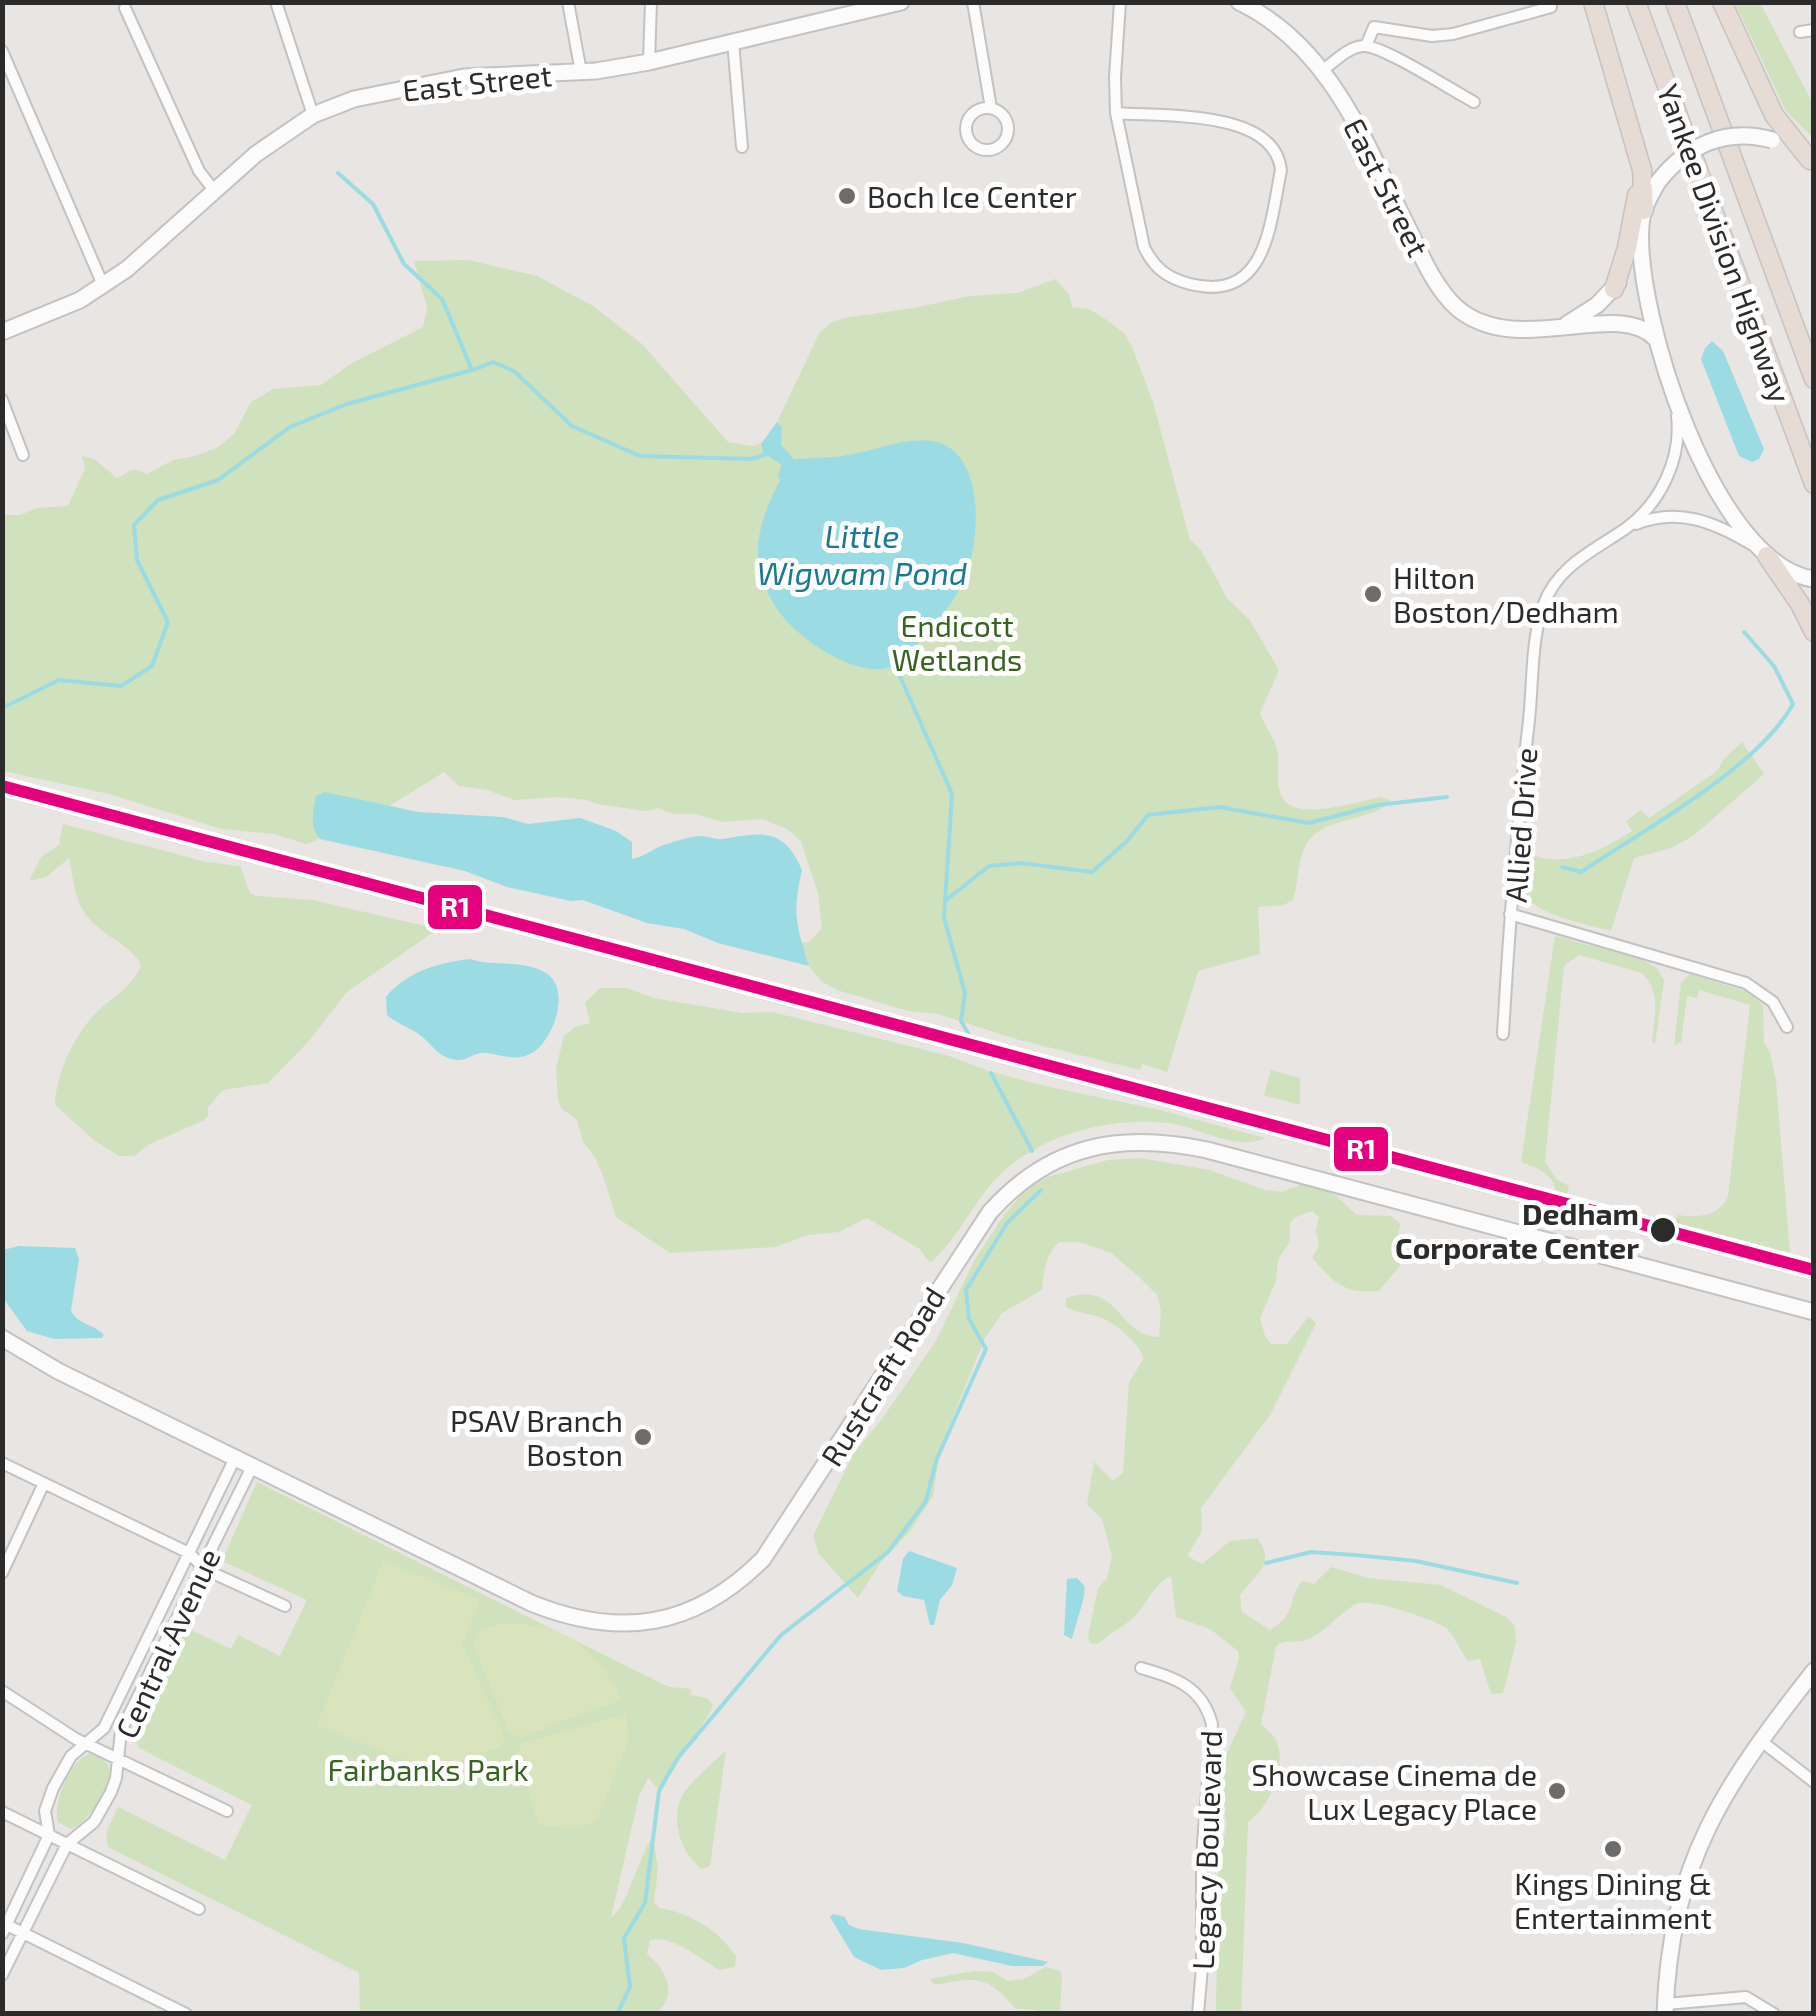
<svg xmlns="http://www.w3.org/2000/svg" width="1816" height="2016" font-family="'Exo 2',sans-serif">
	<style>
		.green { fill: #d0e1bd }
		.pitch { fill: #dae4bc }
		.water { fill: #9bdbe4 }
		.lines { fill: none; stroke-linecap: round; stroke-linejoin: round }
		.stream { stroke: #9bdbe4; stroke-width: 4 }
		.minor-casing { stroke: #c3c2c2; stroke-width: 14 }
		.secondary-casing { stroke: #c3c2c2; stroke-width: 19 }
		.motorway-casing { stroke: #c5c3c2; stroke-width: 21 }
		.minor { stroke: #fcfbfb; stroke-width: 10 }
		.secondary { stroke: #fcfbfb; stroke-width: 15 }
		.motorway { stroke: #e7dbd5; stroke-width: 18 }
		.rail-casing { stroke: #dededf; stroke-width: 8 }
		.rail { stroke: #fff; stroke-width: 4; stroke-dasharray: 11; stroke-linecap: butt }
		.secondary-bridge-casing { stroke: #c3c2c2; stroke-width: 19; stroke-linecap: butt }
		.secondary-bridge { stroke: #fcfbfb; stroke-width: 15 }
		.rail-1-casing { stroke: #fff; stroke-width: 20 }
		.rail-1 { stroke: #e5007d; stroke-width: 12 }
		.poi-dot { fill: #6d6c6b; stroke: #fff; stroke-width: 4 }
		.stop-dot { fill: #2b2b2b; stroke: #fff; stroke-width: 4 }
		.labels { text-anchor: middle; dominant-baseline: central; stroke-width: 10; stroke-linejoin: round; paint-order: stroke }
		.street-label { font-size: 30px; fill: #2b2b2b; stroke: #fff }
		.poi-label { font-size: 30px; fill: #2b2b2b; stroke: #fff; text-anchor: start }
		.park-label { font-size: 30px; fill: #376320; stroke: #fff }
		.stop-label { font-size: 30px; font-weight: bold; fill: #2b2b2b; stroke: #fff; text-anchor: end }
		.water-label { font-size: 32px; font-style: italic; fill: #187992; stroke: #fff }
		.line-badge { stroke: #fff; stroke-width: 4 }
		.badge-label { font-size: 28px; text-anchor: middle; font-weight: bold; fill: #fff }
	</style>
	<rect width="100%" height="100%" fill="#e8e5e2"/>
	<path class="green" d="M1735,3H1760L1811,100L1813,99V138L1786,111Z
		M468,260L537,276L593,306L642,344L728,442L753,446L779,437L782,428L777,422L820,332L831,323L844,318L914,308L970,296L1018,293L1055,279L1069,294L1072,307L1088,309L1101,316L1124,333L1132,347L1153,402L1190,540L1201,550L1227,598L1249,619L1279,670L1260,713C1264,726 1274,737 1277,749C1280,764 1275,783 1282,797C1294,823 1360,801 1381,797L1391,801C1368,825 1315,814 1303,852C1298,866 1297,884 1294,899L1284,905L1258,907L1260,954L1198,971L1167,1072L1142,1064L1140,1070L1016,1039L938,1014L908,1011L837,990L821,981L809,966L801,942L808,943L822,928L818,893L801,841L787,829L763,819L723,822L695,814H673L658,808L646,811L597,804L588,800L557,797L514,800L487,790L459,786L444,772L365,821L306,844L274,834L222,829L109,794L3,771L2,515H20L37,508L68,506L85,469L82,456L94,459L117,478L134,469L147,474L173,460L196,456L218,447L234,434L251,402L273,389L321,385L352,363L423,327L427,307L414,261Z
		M1742,742L1764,774L1693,836L1671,848L1634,858L1611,931C1590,925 1532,914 1524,893C1520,881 1524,865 1526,853C1564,869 1600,852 1632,831L1626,821L1641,810L1649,818L1717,771L1724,759Z
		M63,824L206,862L240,866L250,893L257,896L312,900L438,929L347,992L308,1042L268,1083L223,1090L208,1107V1116L204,1120L148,1145L134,1156H119L94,1140L55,1105C56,1073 75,1033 98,1011C114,996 132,987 141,966C135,946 97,934 84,912C74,897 73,876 69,858L46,877L29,881L41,857L59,845Z
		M1555,936L1637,958L1657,968L1664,980L1655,1044L1652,1041C1654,1016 1662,992 1642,973L1579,955L1564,966L1545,1161L1556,1179L1569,1186L1567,1195L1556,1192C1554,1174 1537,1168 1521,1162Z
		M1690,974L1748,992L1763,1006L1764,1043L1770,1052L1776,1081L1790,1253L1674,1223L1678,1215C1697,1218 1718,1217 1728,1197L1750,1005L1699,990L1697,998L1687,996L1681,1042L1674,1046L1681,983Z
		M600,988H627L654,998L742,1013L772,1012L949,1056L989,1071L1049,1087L1160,1110L1265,1138C1234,1152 1200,1127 1168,1123C1107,1116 1032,1136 991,1184C970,1209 955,1242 930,1263L920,1249L867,1218L839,1232L808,1235L775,1247L670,1253L616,1217L603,1176L595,1157L583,1142L577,1120L562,1109L558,1100L556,1068L564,1036L575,1027L590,1023L585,1003Z
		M1271,1070L1300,1078V1105L1264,1095Z
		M1141,1158L1209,1170L1265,1190L1282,1192L1302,1184L1316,1186L1336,1196L1357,1215L1391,1216L1400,1224L1397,1242L1407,1257L1379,1291C1343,1294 1335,1283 1312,1258L1319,1246L1316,1231L1319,1217L1312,1211L1294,1218L1290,1223V1241L1278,1260L1276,1281L1260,1318L1265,1336L1271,1344H1287L1309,1316L1316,1323L1270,1415L1201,1508L1202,1531L1187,1556L1202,1564L1230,1541L1257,1538C1277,1564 1256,1573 1240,1595L1242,1612L1270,1630C1299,1612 1286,1601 1302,1581L1314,1584L1331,1567L1368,1578L1441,1585L1506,1617L1515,1626L1516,1643L1503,1693L1491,1694L1480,1659L1468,1661C1460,1651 1455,1636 1446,1628C1434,1619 1368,1597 1356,1604C1344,1610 1320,1636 1306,1640C1294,1644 1286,1638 1276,1646L1261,1724C1266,1729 1275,1736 1277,1743C1287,1768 1269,1808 1248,1822L1241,2013H1216L1218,1864L1227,1824L1222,1803L1224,1760L1246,1712L1230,1688L1239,1659L1238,1651L1210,1629L1176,1617L1171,1576C1153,1584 1146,1606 1132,1619C1121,1628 1108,1634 1098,1644L1090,1643L1088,1635L1098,1589L1107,1578L1112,1556L1102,1519L1087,1505L1094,1462L1113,1481L1123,1473L1129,1382L1144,1358C1138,1343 1119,1326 1104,1319C1092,1313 1078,1314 1066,1307V1298C1120,1280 1117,1336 1159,1337L1161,1312L1158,1296L1137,1275L1111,1253L1080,1242H1059C1045,1256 1044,1271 1042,1290L1002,1313L985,1338L940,1449L933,1496L911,1530L881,1562L858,1598L819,1554L813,1536L854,1453L882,1419L936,1341L974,1261L1004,1215L1028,1187L1048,1177L1108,1160Z
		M257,1482L669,1687L692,1689L690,1695L707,1698L713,1705L711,1711L665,1783L659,1789L648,1778L639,1796L611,1917C628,1908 637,1858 653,1837L658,1869L654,1902L659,1908C691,1913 718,1930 736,1956L735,1967L719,1970C699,1958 673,1935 650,1940L647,1954C666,1969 679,1995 656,2013H360L359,1973L108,1847L106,1833L118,1807L225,1860L252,1805L139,1748L132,1735L185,1627L231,1649L238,1635L280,1656L307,1600L222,1561Z
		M726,1750L710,1866L702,1869C679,1852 668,1813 686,1790C698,1775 713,1763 726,1750Z
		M90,1754C98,1757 107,1759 109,1769C112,1786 87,1824 71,1829L58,1822C52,1803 71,1759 90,1754Z
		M1046,1967L1059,1970L1062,1975L1060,2013C1044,2014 1032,2007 1016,2009C988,1976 977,1976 935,1985L929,1979L975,1971L993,1972L1008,1981L1024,1979Z"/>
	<path class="pitch" d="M383,1561L480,1600L462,1644L505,1737L501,1747L424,1774L414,1764L317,1725Z
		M499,1624C558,1620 598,1647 621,1700L520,1737L510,1734L473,1644L480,1630Z
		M626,1714L629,1739L596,1822L577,1828L539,1825L517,1753L522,1743Z"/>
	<path class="water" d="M1712,341L1723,351L1764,449L1759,459L1752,462L1739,456L1701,359L1705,348Z
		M777,422L782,427L781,445L794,459C812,458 831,458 848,455C876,451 903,437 932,441C987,449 981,545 963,582C949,612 922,638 901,662C868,685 808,646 785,619C774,607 763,586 760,570C752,540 767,506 780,480L778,475L782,465L764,453L761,444Z
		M325,792L418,812L503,817L528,824L580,818L616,831L632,842V859C644,857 651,850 661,846C672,842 688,837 700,836C708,836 716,840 723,839C762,833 783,826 802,870C792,913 796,924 809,966L718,943L684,929L647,923L583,900L571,901L507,887L465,871L320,839C309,825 313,812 316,796Z
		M470,959C494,967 523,959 546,973C572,989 553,1041 532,1053C516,1062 502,1055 487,1053C476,1051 468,1060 458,1060C439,1059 433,1045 420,1035C409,1027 397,1024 387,1015L386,997C408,971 437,963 470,959Z
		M19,1246L75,1248L79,1259L71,1310C77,1325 94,1324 104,1335L102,1338L54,1339L27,1331L3,1298V1250Z
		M909,1551L957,1568L952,1585L940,1600L934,1625H930L924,1600L903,1596L897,1591L903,1559Z
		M1077,1578L1084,1585C1087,1595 1075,1625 1072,1639L1064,1635L1067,1579Z
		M833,1914L845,1917L849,1925L859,1929L963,1943L1048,1962L1043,1966H1012L953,1953L922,1960L904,1968L881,1970L854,1957L830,1917Z"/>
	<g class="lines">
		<path class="stream" d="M473,370L493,362L514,371L572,426L640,456L751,459L771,453
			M895,665L952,794L944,918L965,993L961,1021L968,1033
			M2,704L6,706L59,680L121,686L152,666L168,622L137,560L134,525L158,500L218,480L290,427L347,404L472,370L442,299L404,264L373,204L338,173
			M1562,867L1581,872C1642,831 1759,767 1793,704L1774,666L1744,632
			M945,901L989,866L1021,863L1092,872L1127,841L1148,815L1219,807L1309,823L1378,805L1447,797
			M991,1073L1032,1151
			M1266,1563L1311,1552L1355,1555L1416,1561L1517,1583
			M617,2014L630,1987L624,1938L645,1903L659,1791L677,1759L781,1635L888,1552L926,1501L936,1461L986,1349L969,1319L966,1290L1007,1223L1041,1190"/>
		<defs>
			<path id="minor" d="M276,2L313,115
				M568,2L581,72
				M973,2L991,108
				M125,8L199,171L213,189
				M1800,32L1814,30
				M733,41L742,147
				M1366,46L1374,27L1432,36L1453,34L1551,7
				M2,51L103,285
				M649,62L651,2
				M1323,70C1334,62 1348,47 1363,46C1381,44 1453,91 1474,102
				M966 129a21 21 0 1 1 42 0a21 21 0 1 1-42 0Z
				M1116,113C1165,117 1274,109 1281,170C1270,224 1267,303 1190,284C1167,278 1154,268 1144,247L1116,113L1115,77L1120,2
				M2,400L23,455
				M1636,524C1678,507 1714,522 1751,544
				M1510,914L1746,983L1773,1002L1787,1027
				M1503,1034C1509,929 1517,825 1529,720C1533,684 1531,641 1543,606C1557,566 1593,551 1625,529C1660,504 1682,459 1677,416
				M2,1463L189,1553L206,1570L285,1606
				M2,1573L44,1483
				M1141,1668C1175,1678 1202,1686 1212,1724L1202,1857V1967L1198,2014
				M2,1691L76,1739L227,1811
				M1760,1740L1814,1782
				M2,1812L199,1909
				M7,1925L186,2014
				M2,1934L49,1835L45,1811L53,1788L71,1756L104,1728L235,1458
				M2,1975L67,1844L94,1822L111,1792L116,1778L121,1731L252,1467
				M1666,2004L1746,1997L1774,2014"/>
			<path id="secondary" d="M1239,2C1331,46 1366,145 1409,230C1422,257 1435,288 1457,308C1517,359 1616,298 1655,338
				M1658,182C1650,196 1642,209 1641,225C1634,312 1714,566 1814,579
				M1567,324L1597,305L1618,283
				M2,332L80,300L127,269L256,154L313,115L354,99L464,77L596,71L649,62L901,2
				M2,1338L58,1371L531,1603C620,1639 694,1628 763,1559L990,1212C1051,1144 1120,1132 1207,1150L1814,1312
				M1665,2014C1670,1863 1724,1785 1814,1671"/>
			<path id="motorway" d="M1593,2L1642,170L1644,210
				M1636,2L1814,484
				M1675,2L1814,379
				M1722,2L1774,115L1810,160
				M1614,289L1627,248L1637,195
				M1767,556L1800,604L1814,632"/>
		</defs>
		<use href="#minor" class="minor-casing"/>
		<use href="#secondary" class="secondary-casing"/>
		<use href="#motorway" class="motorway-casing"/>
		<use href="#minor" class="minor"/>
		<use href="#secondary" class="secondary"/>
		<use href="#motorway" class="motorway"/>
		<defs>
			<path id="rail" d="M2,793L1814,1277"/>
		</defs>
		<use href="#rail" class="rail-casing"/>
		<use href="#rail" class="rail"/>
		<defs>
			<path id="secondary-bridge" d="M1658,182C1686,146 1725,127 1772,140"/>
		</defs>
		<use href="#secondary-bridge" class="secondary-bridge-casing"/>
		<use href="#secondary-bridge" class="secondary-bridge"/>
		<defs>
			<path id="rail-1" d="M2,786L1814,1270"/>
		</defs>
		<use href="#rail-1" class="rail-1-casing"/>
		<use href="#rail-1" class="rail-1"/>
	</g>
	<g class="poi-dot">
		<circle cx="847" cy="196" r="10"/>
		<circle cx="1373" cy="594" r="10"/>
		<circle cx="643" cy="1437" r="10"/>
		<circle cx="1557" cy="1791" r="10"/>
		<circle cx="1613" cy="1849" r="10"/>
	</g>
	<circle class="stop-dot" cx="1663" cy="1230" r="14"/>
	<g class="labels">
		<g class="street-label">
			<text transform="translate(477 82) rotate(-6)">East Street</text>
			<text transform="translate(1387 187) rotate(63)">East Street</text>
			<text transform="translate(1725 243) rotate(70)">Yankee Division Highway</text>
			<text transform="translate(1520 825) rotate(-86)">Allied Drive</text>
			<text transform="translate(882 1376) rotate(-58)">Rustcraft Road</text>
			<text transform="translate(167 1643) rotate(-65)">Central Avenue</text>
			<text transform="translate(1206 1850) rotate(-88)">Legacy Boulevard</text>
		</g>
		<g class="poi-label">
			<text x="867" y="196">Boch Ice Center</text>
			<text x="1393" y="577">Hilton<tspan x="1393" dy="34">Boston/Dedham</tspan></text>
			<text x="623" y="1420" text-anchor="end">PSAV Branch<tspan x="623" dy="34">Boston</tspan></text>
			<text x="1537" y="1774" text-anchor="end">Showcase Cinema de<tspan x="1537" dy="34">Lux Legacy Place</tspan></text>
			<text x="1613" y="1883" text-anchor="middle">Kings Dining &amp;<tspan x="1613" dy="34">Entertainment</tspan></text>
		</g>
		<g class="park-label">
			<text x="957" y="625">Endicott<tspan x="957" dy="34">Wetlands</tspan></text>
			<text x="428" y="1769">Fairbanks Park</text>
		</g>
		<g class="stop-label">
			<text x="1639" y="1213">Dedham<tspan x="1639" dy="34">Corporate Center</tspan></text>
		</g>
		<g class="water-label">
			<text x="862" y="535">Little<tspan x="862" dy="37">Wigwam Pond</tspan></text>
		</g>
	</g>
	<g class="line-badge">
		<rect x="426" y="883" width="58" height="48" rx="10" fill="#e5007d"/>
		<rect x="1332" y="1125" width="58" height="48" rx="10" fill="#e5007d"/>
	</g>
	<g class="badge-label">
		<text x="455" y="917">R1</text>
		<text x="1361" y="1159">R1</text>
	</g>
	<rect width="1816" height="2016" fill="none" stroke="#2b2b2b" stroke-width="10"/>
</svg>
